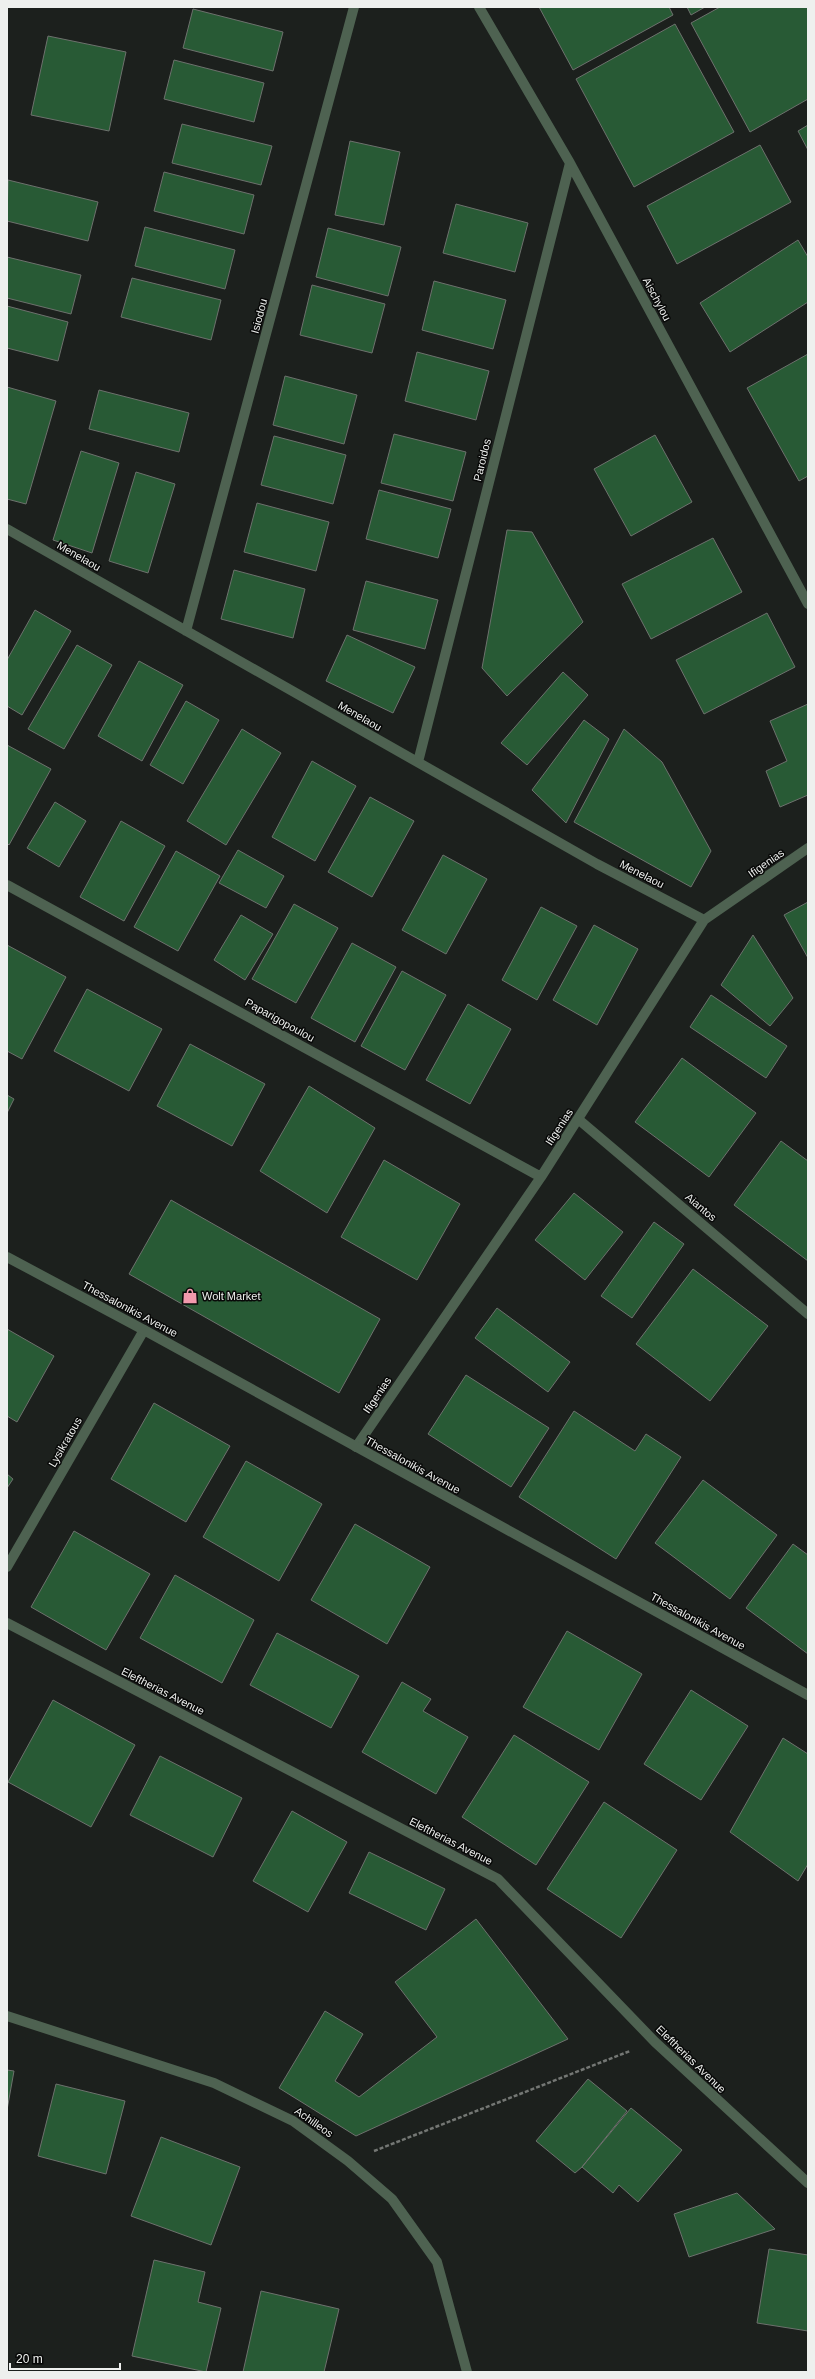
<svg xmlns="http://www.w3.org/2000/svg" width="815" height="2379" font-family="Helvetica,sans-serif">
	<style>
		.building { fill: #285a35; stroke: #6d716d }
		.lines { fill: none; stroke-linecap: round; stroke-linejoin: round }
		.path { stroke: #747774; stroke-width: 2.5; stroke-dasharray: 4 2; stroke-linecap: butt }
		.minor { stroke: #4e6251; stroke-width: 10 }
		.tertiary { stroke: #4e6251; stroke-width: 10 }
		.labels { text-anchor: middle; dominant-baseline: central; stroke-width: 3; stroke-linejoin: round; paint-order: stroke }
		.street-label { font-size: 11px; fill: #eef0ee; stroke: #080908 }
		.poi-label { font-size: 11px; fill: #eef0ee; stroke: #080908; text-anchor: start }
	</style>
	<rect width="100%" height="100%" fill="#1c201d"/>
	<path class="building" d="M539,7H669L673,15L573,70Z
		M687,7H705L691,15Z
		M720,7H808V99L750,132L691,23Z
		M193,9L283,32L273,71L183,48Z
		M675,24L734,132L634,187L576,79Z
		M48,36L126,52L109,131L31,115Z
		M174,60L264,83L254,122L164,99Z
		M182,124L272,146L261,185L172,163Z
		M808,125V150L798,131Z
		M350,141L400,152L384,225L335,215Z
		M760,145L791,202L677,264L647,206Z
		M164,172L254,195L244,234L154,211Z
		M8,180L98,202L88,241L7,221Z
		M456,204L528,223L515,272L443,253Z
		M145,227L235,250L225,289L135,266Z
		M328,228L401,247L388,296L316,277Z
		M798,240L808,257V302L730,352L700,303Z
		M7,257L81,275L71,314L7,298Z
		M132,278L221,300L211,340L121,317Z
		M434,281L506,300L493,349L422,330Z
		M312,285L385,304L372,353L300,335Z
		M7,306L68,322L58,361L7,348Z
		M417,352L489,371L476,420L405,401Z
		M808,354V476L799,481L747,388Z
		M285,376L357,395L344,444L273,425Z
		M7,387L56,401L26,504L7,499Z
		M99,390L189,413L179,452L89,429Z
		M394,434L466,452L453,501L381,483Z
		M655,435L692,502L631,536L594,469Z
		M274,436L346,455L333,504L261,485Z
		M81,451L119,463L92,553L53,540Z
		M136,472L175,484L148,573L109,561Z
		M379,490L451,509L438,558L366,539Z
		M257,503L329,522L316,571L244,552Z
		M507,530L532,532L583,622L507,696L482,668Z
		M713,538L742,592L651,639L622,584Z
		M234,570L305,589L293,638L221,619Z
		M366,581L438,600L425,649L353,630Z
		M35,610L71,631L22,715L7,706V660Z
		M767,613L795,667L704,714L676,660Z
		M347,635L415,667L393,713L326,681Z
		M77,645L112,665L64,749L28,729Z
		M139,661L183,685L142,761L98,736Z
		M563,672L588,695L527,765L501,743Z
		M186,701L219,720L183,784L150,765Z
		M808,704V795L780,807L766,771L787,761L770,721Z
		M584,720L609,739L566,823L532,790Z
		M242,729L281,753L226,845L187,821Z
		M624,729L662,762L711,851L691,887L574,822Z
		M7,745L51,769L9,845L7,843Z
		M312,761L356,786L315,861L272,837Z
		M370,797L414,821L372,897L328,872Z
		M55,802L86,821L59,867L27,848Z
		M121,821L165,846L124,921L80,897Z
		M238,850L284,876L266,908L219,883Z
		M176,851L220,876L178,951L134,927Z
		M443,855L487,879L446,954L402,930Z
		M808,902V958L784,915Z
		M294,904L338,928L296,1003L252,979Z
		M541,907L577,926L537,1000L502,980Z
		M241,915L273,934L245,980L214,960Z
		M594,925L638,949L597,1025L553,1000Z
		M753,935L793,998L770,1026L721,985Z
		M352,943L396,967L355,1042L311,1018Z
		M7,945L66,977L22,1059L7,1051Z
		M402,971L446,995L405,1070L361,1046Z
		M87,989L162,1029L129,1091L54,1051Z
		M711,995L787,1046L766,1078L690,1027Z
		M468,1004L511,1029L470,1104L426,1080Z
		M190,1044L265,1084L232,1146L157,1106Z
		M682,1058L756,1113L709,1177L635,1122Z
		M309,1086L375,1128L327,1213L260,1171Z
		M7,1095L14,1099L7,1113Z
		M781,1141L808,1161V1261L734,1205Z
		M384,1160L460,1204L417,1280L341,1237Z
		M574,1193L623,1232L585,1280L535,1240Z
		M171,1200L380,1319L339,1393L129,1274Z
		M654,1222L684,1244L632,1318L601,1296Z
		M693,1269L768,1326L710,1401L636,1344Z
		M497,1308L570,1362L548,1392L475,1338Z
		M7,1329L54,1356L17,1422L7,1416Z
		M466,1375L549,1428L511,1487L428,1434Z
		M154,1403L230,1446L186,1522L111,1479Z
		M574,1411L635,1451L646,1434L681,1457L616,1559L519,1497Z
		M246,1461L322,1504L279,1581L203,1537Z
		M7,1474L13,1479L7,1488Z
		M703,1480L777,1535L730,1599L655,1543Z
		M355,1524L430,1567L387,1644L311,1600Z
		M74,1531L150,1574L106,1650L31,1607Z
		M793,1544L808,1555V1654L746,1608Z
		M175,1575L254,1620L222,1683L140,1638Z
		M567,1631L642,1674L599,1750L523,1707Z
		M277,1633L359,1676L331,1728L250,1685Z
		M402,1682L431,1699L423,1711L468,1737L436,1794L362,1752Z
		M691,1690L748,1726L701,1800L644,1764Z
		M53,1700L135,1745L91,1827L8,1782Z
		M514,1735L589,1782L536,1865L462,1817Z
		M783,1738L808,1754V1864L798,1881L730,1832Z
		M160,1756L242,1798L213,1857L130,1815Z
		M604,1802L677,1850L621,1938L547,1889Z
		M292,1811L347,1842L308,1912L253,1881Z
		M369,1852L445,1889L426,1930L349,1893Z
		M476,1919L568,2039L356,2136L279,2088L325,2011L363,2034L335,2081L359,2097L437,2037L395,1982Z
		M7,2070L14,2071L7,2110Z
		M588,2079L627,2111L582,2167L575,2173L536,2141Z
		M56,2084L125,2101L106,2174L38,2156Z
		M631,2108L682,2150L638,2202L619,2185L613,2193L582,2167Z
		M161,2137L240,2167L211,2245L131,2216Z
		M737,2193L775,2229L689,2257L674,2214Z
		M769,2249L808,2255V2331L757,2323Z
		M154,2260L205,2272L198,2302L221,2308L206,2372L132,2356Z
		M261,2291L339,2309L324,2372H243Z"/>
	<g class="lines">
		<path class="path" d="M374,2151L630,2051"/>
		<path class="minor" d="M479,7L570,163L808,604
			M7,529L597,864L704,920
			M186,631L354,7
			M418,762L570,163
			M7,885L541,1177
			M578,1119L808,1314
			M356,1447L541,1177L704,920L808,848
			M7,1567L144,1330
			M7,1623L498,1879L655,2042L808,2183
			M7,2016L214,2083L293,2121L348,2161L392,2199L437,2262L467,2372"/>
		<path class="tertiary" d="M7,1257L144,1330L808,1695"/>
	</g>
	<defs>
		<symbol id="shop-bare" viewBox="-9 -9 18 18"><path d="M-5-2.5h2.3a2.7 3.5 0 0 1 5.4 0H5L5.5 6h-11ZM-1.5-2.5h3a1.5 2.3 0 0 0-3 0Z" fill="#f29aad" stroke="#080908" stroke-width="2.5" paint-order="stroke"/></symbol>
	</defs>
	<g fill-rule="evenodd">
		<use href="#shop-bare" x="179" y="1285" width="22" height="22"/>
	</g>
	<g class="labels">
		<g class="street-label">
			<text transform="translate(657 299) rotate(62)">Aischylou</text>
			<text transform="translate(259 316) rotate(-75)">Isiodou</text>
			<text transform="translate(482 460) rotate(-76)">Paroidos</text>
			<text transform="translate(79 556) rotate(30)">Menelaou</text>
			<text transform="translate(360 716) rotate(30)">Menelaou</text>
			<text transform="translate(766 863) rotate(-35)">Ifigenias</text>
			<text transform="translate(642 874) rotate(27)">Menelaou</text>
			<text transform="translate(280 1020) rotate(29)">Paparigopoulou</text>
			<text transform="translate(559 1127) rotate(-57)">Ifigenias</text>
			<text transform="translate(701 1207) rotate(40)">Aiantos</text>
			<text transform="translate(130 1309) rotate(28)">Thessalonikis Avenue</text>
			<text transform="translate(377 1395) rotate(-56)">Ifigenias</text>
			<text transform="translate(65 1442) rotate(-60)">Lysikratous</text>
			<text transform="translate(413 1465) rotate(29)">Thessalonikis Avenue</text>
			<text transform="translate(698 1621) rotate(29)">Thessalonikis Avenue</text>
			<text transform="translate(163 1691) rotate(27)">Eleftherias Avenue</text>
			<text transform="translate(451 1841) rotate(27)">Eleftherias Avenue</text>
			<text transform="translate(691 2059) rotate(44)">Eleftherias Avenue</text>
			<text transform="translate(314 2122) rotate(35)">Achilleos</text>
		</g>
		<g class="poi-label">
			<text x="202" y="1296">Wolt Market</text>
		</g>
	</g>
	<rect width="815" height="2379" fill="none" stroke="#eef0ee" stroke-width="16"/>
	<path d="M10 2363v6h110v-6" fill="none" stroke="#eef0ee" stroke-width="2"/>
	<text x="16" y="2363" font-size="12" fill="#eef0ee" stroke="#080908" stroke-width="3" paint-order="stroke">20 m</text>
</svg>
